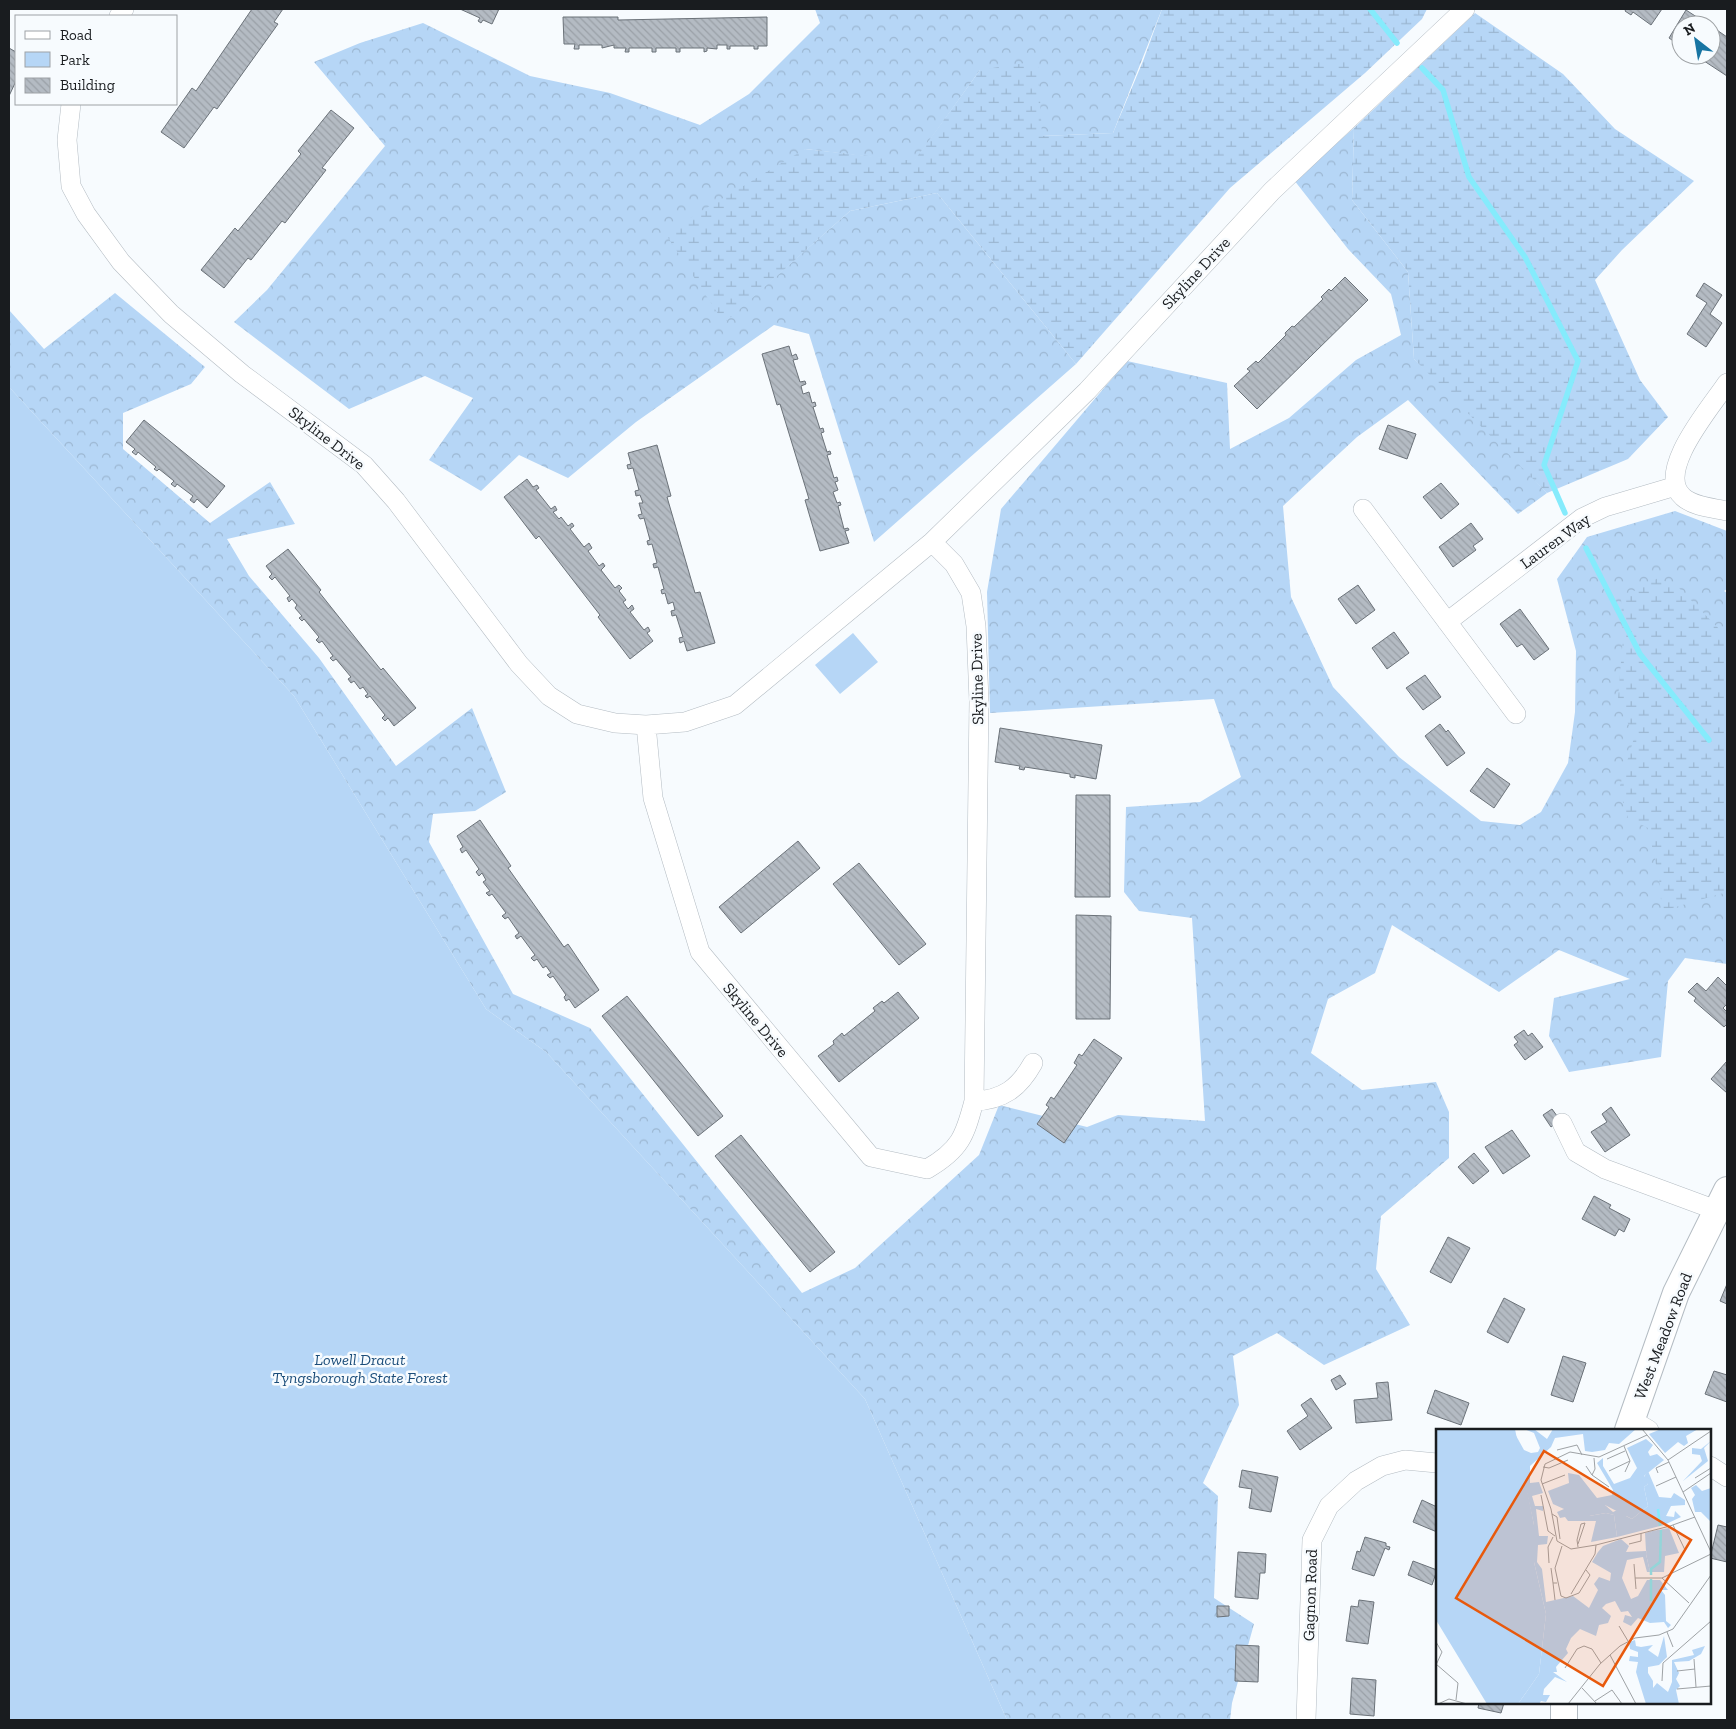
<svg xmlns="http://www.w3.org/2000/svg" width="1736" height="1729" font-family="'Zilla Slab',serif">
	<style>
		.green { fill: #b6d6f6 }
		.forest { fill: url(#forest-crowns) }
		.wetland { fill: url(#wetland-marsh) }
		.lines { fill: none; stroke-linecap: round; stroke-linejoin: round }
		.stream { stroke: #85ebfc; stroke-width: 5.5 }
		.building { fill: url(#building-back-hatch); stroke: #6b7279 }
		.street-casing { stroke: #b4bcc3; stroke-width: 20 }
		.secondary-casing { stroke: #b4bcc3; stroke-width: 28 }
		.street { stroke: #fff; stroke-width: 19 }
		.secondary { stroke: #fff; stroke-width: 26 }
		.labels { text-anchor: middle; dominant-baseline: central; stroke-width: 5; stroke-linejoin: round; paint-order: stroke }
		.street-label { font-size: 16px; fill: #191c1f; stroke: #f7fbfe }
		.park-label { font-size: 16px; font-style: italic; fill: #1b4d7a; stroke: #f7fbfe }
		.inset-river { fill: none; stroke: #85ebfc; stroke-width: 2.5 }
		.inset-road { fill: none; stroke: #9ea2a5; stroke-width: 1 }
		.view { fill: #e8590c; fill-opacity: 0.15; stroke: #e8590c; stroke-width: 2.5 }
		.inset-edge { fill: none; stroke: #191c1f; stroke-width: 2.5 }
	</style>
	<defs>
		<pattern id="forest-crowns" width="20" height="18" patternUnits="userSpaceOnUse" patternTransform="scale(1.25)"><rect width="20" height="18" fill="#b6d6f6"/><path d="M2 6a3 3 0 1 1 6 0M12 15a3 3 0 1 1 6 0" fill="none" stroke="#9cb7d2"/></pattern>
		<pattern id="wetland-marsh" width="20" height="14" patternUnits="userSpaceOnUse" patternTransform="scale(1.25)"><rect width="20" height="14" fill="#b6d6f6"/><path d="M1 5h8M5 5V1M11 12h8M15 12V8" fill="none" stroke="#9cb7d2"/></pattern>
		<pattern id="building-back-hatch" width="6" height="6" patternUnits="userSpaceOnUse" patternTransform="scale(1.25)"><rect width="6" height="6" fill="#b4bbc3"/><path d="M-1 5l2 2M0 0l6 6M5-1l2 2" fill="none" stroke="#9aa0a7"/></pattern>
	</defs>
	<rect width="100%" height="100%" fill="#f7fbfe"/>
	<path class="green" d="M9,387L294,696L486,1009L546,1052L865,1399L1007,1720H9Z
		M853,633L878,662L840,694L815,665Z"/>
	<path class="forest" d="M815,9H1162L1113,133L1042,136L980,70L914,162L805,149L724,322L850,211L937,193L1076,364L874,542L809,334L774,325L636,422L568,478L519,455L481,491L429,460L473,398L425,376L349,409L234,322L267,290L385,146L314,62L360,43L423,23L530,76L610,93L700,125L749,94L820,23Z
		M1354,128L1352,200L1408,272L1414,359L1468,409L1547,493L1518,514L1408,400L1357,437L1283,506L1291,597L1333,687L1399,757L1481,821L1520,825L1541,812L1568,763L1575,712L1576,651L1557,579L1587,537L1675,511L1727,531V589L1724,591L1727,593V964L1685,958L1668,981L1661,1057L1569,1072L1549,1036L1554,998L1630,979L1559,950L1499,992L1392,925L1375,973L1328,999L1311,1053L1362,1090L1436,1082L1449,1112V1158L1381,1216L1376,1269L1410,1325L1324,1365L1277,1333L1233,1356L1239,1405L1203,1483L1218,1496L1214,1598L1254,1624L1232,1703L1230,1720H1007L865,1399L546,1052L486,1009L294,696L9,387V310L44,349L115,293L205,367L191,384L123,413V449L210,523L270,482L295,524L227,539L249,576L319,658L396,766L472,708L506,792L475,811L433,814L429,842L513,994L590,1028L802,1293L855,1268L979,1155L999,1105L1087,1127L1118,1115L1205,1121L1192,918L1139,911L1124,892L1126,807L1200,802L1241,777L1214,699L990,713L987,592L1001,509L1127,361L1227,383L1230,449L1289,418L1356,360L1401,335L1391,294L1348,249L1294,180Z"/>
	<path class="wetland" d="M1162,9H1427L1422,19L1365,73L1230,188L1076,364L937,193L850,211L724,323L665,233L805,149L914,161L980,70L1038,61L1042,136L1113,133L1143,61Z
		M1475,13L1563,74L1615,129L1694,181L1622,250L1595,280L1640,380L1668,417L1628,459L1547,493L1414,359L1408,272L1352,200L1354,128Z
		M1658,578L1679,588L1727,637V892L1662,911L1659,878L1648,828L1628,818L1619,789L1634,738L1618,699L1623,637L1621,598Z"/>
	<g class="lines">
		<path class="stream" d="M1370,9L1397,43
			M1422,68L1443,90L1469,177L1525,257L1578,361L1544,465L1565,513
			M1586,548L1640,654L1709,740"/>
	</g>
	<path class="building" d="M252,9H283L274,22L278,24L217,109L214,107L184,148L161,132L192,88L196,91Z
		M460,9H499L492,24L483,20L481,23L478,21L480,18Z
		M1626,9H1662L1651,25L1633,12L1631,15L1625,11Z
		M1686,10L1709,25H1681V46L1669,38Z
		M563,17H618V20L767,17V46H758V49H754V46H730V49H727V45H717V49L707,48V51L704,52V48H680V52H676V48H656V52H652V48H629V52H625L626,48H614V45L602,48V45H579V49H574L575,44H564Z
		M1711,26L1727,37V76L1695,55H1711Z
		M9,48L16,52V81L9,96Z
		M331,110L354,128L322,168L326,170L285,223L282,221L251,260L248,258L224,288L201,270L235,228L238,231L301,154L298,151Z
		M1345,277L1368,300L1257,409L1234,386L1250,371L1247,369L1256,361L1258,363L1286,335L1285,333L1292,326L1294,327L1323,299L1321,297L1329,289L1331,291Z
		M1704,283L1722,295L1710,314L1722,323L1706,347L1687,334L1707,303L1696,296Z
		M789,346L792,356L796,354L798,359L793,360L800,382L805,381L806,384L801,386L803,394L809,392L812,403L815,402L816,406L813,407L820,429L823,428L824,432L821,433L827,452L830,451L831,454L827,455L834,478L837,477L838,481L835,482L838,490L833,492L837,503L840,502L841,505L838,506L844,529L848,528L849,530L845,531L849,543L820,551L805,500L809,499L780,404L777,405L762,354Z
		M144,420L225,486L207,508L197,499L194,503L190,500L193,496L177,484L175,487L171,484L174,481L159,469L157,471L154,469L156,467L138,452L136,455L132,452L135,449L126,442Z
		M1388,425L1416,434L1407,459L1379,449Z
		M657,445L671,496L667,497L695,593L700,592L715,643L687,651L684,641L680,643L679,638L683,637L676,615L672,616L671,611L675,610L673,602L668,604L665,593L662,594L661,590L664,589L658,567L654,568L653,564L657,563L652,544L648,545L647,541L650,540L644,518L640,519L638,515L642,514L639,503H643L640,495L636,496L635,491L639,490L633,468L628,469L627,465L631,464L628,453Z
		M527,479L533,487L537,485L539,488L536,490L551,509L555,506L557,510L553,512L559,519L561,517L568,526L572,523L574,526L570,529L584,547L589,543L592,548L588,551L599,566L603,563L605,566L601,570L615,588L619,585L622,588L619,591L626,600L623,602L628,609L632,605L634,609L630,612L644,630L648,627L650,631L647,633L653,641L630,659L598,617L600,615L539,536L536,539L504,497Z
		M1441,483L1459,504L1441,519L1423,497Z
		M1471,523L1483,539L1473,546L1476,550L1453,567L1439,547Z
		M288,549L321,590L319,592L381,670L383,668L416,708L394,726L388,718L385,721L382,718L385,715L370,696L367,698L365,696L368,694L363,687L360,689L354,681L351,683L348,679L351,677L336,659L333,661L330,658L333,656L322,641L319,643L316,640L319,637L304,619L302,621L299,618L302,616L295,608L297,605L292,599L289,602L287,598L290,596L275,577L272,580L269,577L272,574L266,566Z
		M1358,585L1375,610L1356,624L1338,599Z
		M1520,609L1549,649L1534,660L1522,644L1517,647L1500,624Z
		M1394,632L1409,653L1387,669L1372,648Z
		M1425,675L1441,697L1423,710L1406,688Z
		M1440,724L1446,732L1448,730L1465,753L1447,766L1425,736Z
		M1000,728L1102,745L1096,779L1075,775V778L1070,777V774L1025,767L1024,770L1019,769L1020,766L995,762Z
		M1487,768L1510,784L1494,808L1470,791Z
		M1076,795H1110V897H1075Z
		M480,820L511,866L508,868L564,947L568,944L599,990L575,1008L569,999L566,1001L564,997L566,995L553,976L550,978L547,975L551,973L546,966L543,968L537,959L534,961L531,958L535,955L521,936L517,939L515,936L519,933L508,917L505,919L502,916L506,913L492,894L489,896L486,893L490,891L483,882L486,880L482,873L479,876L476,872L479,869L466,850L462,853L460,849L463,847L457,836Z
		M798,841L820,868L741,933L719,907Z
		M859,863L926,944L899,965L833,884Z
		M1076,915L1111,916L1110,1019H1076Z
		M1718,977L1727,986V1004L1723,1008L1727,1012V1024L1724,1027L1694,1001L1696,998L1688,992L1697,983L1706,991Z
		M898,992L919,1018L839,1082L818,1056L834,1044L833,1041L842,1033L844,1036L875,1011L873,1008L882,1001L884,1003Z
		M627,996L723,1116L698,1136L602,1016Z
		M1524,1030L1528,1036L1532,1033L1543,1047L1525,1060L1514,1045L1518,1042L1514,1037Z
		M1094,1039L1122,1058L1064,1143L1037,1124L1049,1107L1046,1105L1051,1097L1054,1099L1077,1065L1074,1063L1079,1054L1082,1056Z
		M1727,1061V1093L1711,1079Z
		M1611,1107L1630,1135L1605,1152L1591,1132L1607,1122L1602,1114Z
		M1552,1109L1560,1120L1551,1127L1543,1115Z
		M1512,1130L1530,1156L1503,1174L1485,1147Z
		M741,1135L835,1252L810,1272L715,1156Z
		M1474,1153L1489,1171L1473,1184L1458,1167Z
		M1594,1196L1611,1205L1609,1208L1630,1219L1624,1232L1619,1229L1615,1236L1582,1219Z
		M1448,1237L1470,1248L1451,1283L1430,1272Z
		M1727,1284V1304L1720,1301Z
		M1504,1298L1525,1309L1508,1343L1487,1332Z
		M1563,1356L1586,1363L1573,1402L1551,1395Z
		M1714,1371L1727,1375V1402L1705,1394Z
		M1340,1375L1346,1384L1336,1390L1331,1380Z
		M1388,1382L1392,1420L1356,1423L1354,1400L1378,1398L1376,1383Z
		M1435,1390L1469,1403L1461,1425L1427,1413Z
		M1311,1398L1332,1428L1300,1450L1287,1431L1308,1416L1301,1405Z
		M1242,1470L1278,1477L1271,1512L1249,1508L1252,1489L1239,1487Z
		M1422,1500L1437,1507V1532L1413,1522Z
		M1718,1525L1727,1527V1562L1710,1558Z
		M1365,1537L1386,1543V1546L1390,1547L1389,1550L1385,1548L1374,1576L1352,1569L1357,1551L1360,1552Z
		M1238,1552L1266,1554L1265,1573H1260L1258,1599L1235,1597Z
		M1413,1561L1437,1570L1432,1585L1408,1575Z
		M1359,1600L1374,1602L1368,1644L1346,1641L1351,1606L1358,1607Z
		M1217,1606H1229V1616L1217,1617Z
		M1236,1645L1259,1646L1258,1682L1235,1681Z
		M1352,1678L1376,1680L1374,1716L1350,1714Z
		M1479,1703H1504L1501,1713L1478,1708Z"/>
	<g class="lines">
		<defs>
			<path id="street" d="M119,16L124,9
				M71,104L67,140L71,186L86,214L121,262L171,314L242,374L364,465L396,501L519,664L549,696L577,714L615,723L646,725L685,722L735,705L932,542L1087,391L1272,191L1465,9
				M1727,383C1712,406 1654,472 1683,497C1694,507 1714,508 1727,511
				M1363,509L1516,714
				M932,542L954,564L971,593L976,626L979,701L974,1101
				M1447,622L1582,518L1605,507L1676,486
				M646,725L653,798L700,952L871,1157L927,1169C960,1150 965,1136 974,1101C1003,1100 1019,1088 1033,1063
				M1562,1123L1576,1152L1605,1169L1716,1210
				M1632,1420L1649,1430
				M1710,1466L1727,1477
				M1306,1720L1312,1540L1329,1506L1356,1481L1382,1466L1405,1460L1437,1463"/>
			<path id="secondary" d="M1628,1430L1676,1293L1727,1190
				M1564,1720V1703"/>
		</defs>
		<use href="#street" class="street-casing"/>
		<use href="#secondary" class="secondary-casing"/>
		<use href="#street" class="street"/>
		<use href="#secondary" class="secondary"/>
	</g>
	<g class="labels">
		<g class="street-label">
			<text transform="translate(1196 273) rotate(-47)">Skyline Drive</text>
			<text transform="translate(327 438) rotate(38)">Skyline Drive</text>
			<text transform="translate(1555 541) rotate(-36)">Lauren Way</text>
			<text transform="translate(977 679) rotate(-91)">Skyline Drive</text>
			<text transform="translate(756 1020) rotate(50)">Skyline Drive</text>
			<text transform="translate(1663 1336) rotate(-69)">West Meadow Road</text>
			<text transform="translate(1310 1595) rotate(-88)">Gagnon Road</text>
		</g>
		<g class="park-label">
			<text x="360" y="1359">Lowell Dracut<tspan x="360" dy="18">Tyngsborough State Forest</tspan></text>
		</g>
	</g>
	<g transform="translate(1436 1429)">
		<rect width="275" height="275" fill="#f7fbfe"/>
		<path d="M0,0H79L98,96V133L110,185L103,245L82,275H51L0,191Z" fill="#b6d6f6"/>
		<path d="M88,0H98L111,10L117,0H200L183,15L173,14L169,21L156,23L149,22L147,5L119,9L115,18L94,37V54L103,53L107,64L96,67L99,77H107V82L100,80L103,107H112L111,115L102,116L101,133L106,140L110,173L137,167L153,179L162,161L158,155L163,148L174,152L175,144L156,133L162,123L167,117L185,110L193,117L190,123L210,122L209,104L216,102L210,125L214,143H211L207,128L201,129L191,131L186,149L195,170L202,167L211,151H224L232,161H225L229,166L230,192L235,196L232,199L228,193L214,194L202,189L195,197L187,193L189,186L196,188L192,182L185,183L179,172L170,175L166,179L175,187L172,194L163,196L160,207L144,200L135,209L130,220L132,224L120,238L121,243H117L131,253L119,248L108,260L107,266H114L110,273L105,272L103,275H82L103,245L110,185L98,133V96L78,3L88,21L95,24L102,23L104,19L98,4ZM225,0H262L250,7L252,14L248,17L242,13L229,24L213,5ZM210,10L217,16L212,23L214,27L221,25L228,31L208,47L212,55L208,58L212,77L196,90L169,76L153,87L170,84L178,86L181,108L155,113L160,92H132L129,88L124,89L121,83L128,80L117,75L112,62L133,54L132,44L143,46L161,69L176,66L177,61L161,34L167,29V37L178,55L194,49L201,39L191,19ZM275,12L268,19L272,32L247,52L266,32L264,26L256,25V19L265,20ZM260,56L266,62L275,59V93L265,83H259L256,70L259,66L255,59ZM228,207L231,228L223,236L212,238V244L217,252V259L221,254L232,263L236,253V231L258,226L256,221L269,217L265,225L253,232L238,233L243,244L240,250L244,257L240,261L243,275H210L200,243L202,233L193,232L194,227L202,228V223L194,220L193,213L199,211L200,217L205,218L217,216L212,221L222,228Z" fill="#b6d6f6"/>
		<path d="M212,42L223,68L235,69L238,64L249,71V76L235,77L230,87L238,88L239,82L245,88L228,96L181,108L178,86L170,84L153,87V76H169L177,83L188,78L193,81L190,87L196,90L212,77L208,58L212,55L206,51ZM233,99L243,124L229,127L228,143H214L210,125L213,108L216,102ZM215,156H219L223,166L226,186L222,187L203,184L205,172Z" fill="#b6d6f6"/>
		<path class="inset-river" d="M222,80L224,97M215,146V140L224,133L225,101M215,150V172"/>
		<path class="inset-road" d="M206,0L232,31L275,123M211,6L163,28L134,23L109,35L105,51L115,80L121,112L135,120L160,116L234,97L259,88M188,17L194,32L189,43M121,21L141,16L146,26M171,30L189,22M232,31L275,2M150,37L156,46L159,40L158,29M107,38L113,39L132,31M173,42L194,32M222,44L220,39L233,33M156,46L173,58M259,49L275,39M106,55L129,46M220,57L240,48M247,63L275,44M105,66L112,102L119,107M116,85L121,88L124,110M237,96L249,121M142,115L149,94L145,95L141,111L142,118M193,115L205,112V104M126,117L119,139L125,167L130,169L143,164L154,146L150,141M113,134L112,118L117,108M198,135L200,160M115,139L117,154M199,149H226M226,149L275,125M226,149L253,174M135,165L159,125L160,116M119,171L117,154H121M183,197L192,212M231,203L237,218M0,213L6,223L0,236M174,226L200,275M258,230L260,258M0,235L22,254L20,271M129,239L141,220L148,217L156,220L165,234M241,242L259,240M226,252L227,234L275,192M146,259L161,275M241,260L275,257M159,272L176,261L186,275M2,275L13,270L31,275M132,275L164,235L184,217L199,209L223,206L237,200L275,146"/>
		<path class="view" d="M108,22L255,111L167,257L20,169Z"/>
		<rect width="275" height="275" class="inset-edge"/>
	</g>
	<rect width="1736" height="1729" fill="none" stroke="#191c1f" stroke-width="20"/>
	<rect x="15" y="15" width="162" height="90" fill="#f7fbfe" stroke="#9ea2a5"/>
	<rect x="25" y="31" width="25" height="8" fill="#ffffff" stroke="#9ea2a5"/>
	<text x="60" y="40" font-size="15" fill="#191c1f">Road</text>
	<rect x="25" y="52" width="25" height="15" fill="#b6d6f6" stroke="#9ea2a5"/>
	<text x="60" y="65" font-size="15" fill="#191c1f">Park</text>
	<rect x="25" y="78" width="25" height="15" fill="url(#building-back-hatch)" stroke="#9ea2a5"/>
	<text x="60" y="90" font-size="15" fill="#191c1f">Building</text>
	<g transform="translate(1696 40) rotate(329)"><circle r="24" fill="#f7fbfe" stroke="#9ea2a5"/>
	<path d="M0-4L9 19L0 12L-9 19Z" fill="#1875a3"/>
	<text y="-8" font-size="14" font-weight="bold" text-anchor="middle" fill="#191c1f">N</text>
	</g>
</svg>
